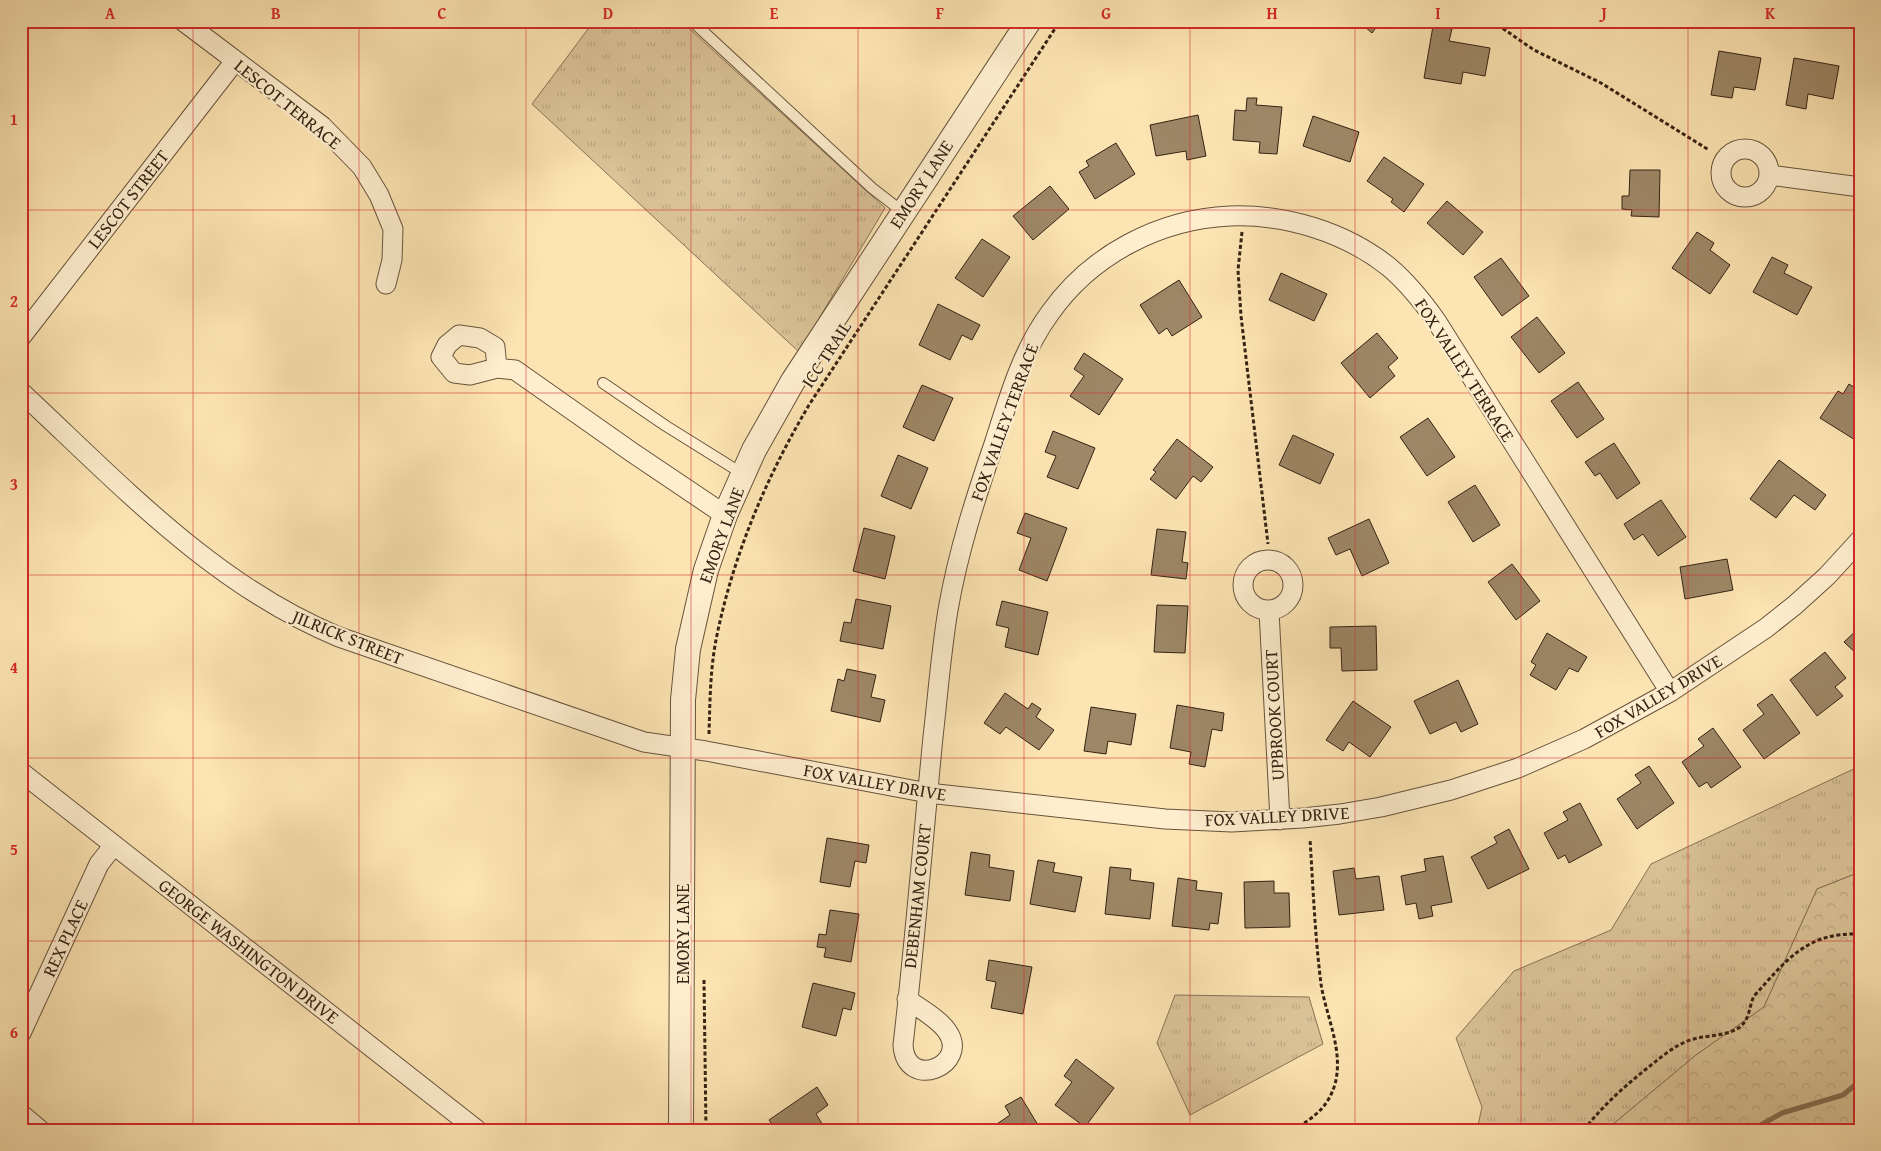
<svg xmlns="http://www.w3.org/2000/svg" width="1881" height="1151" font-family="'Gentium Book Plus',serif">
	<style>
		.grass { fill: url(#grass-tufts); stroke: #887356 }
		.forest { fill: url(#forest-crowns); stroke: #887356 }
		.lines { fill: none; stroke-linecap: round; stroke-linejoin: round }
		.stream { stroke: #846f53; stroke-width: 5 }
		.building { fill: #9d8766; stroke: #342213 }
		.service-casing { stroke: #66533b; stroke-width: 12 }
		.minor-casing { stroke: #66533b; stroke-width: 21 }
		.tertiary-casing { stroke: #66533b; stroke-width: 26 }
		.path { stroke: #342213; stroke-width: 3; stroke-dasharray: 4 2.5; stroke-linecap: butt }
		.service { stroke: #feeece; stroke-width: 10 }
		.minor { stroke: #feeece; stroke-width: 19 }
		.tertiary { stroke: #feeece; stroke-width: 24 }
		.grid { fill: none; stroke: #d62828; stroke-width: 1; stroke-opacity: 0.55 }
		.labels { text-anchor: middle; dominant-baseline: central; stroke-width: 4.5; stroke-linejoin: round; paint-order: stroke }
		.street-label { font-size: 18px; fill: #342213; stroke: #feeece }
		.neatline { fill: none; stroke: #d62828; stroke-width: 2 }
		.grid-label { font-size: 16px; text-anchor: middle; font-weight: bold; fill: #d62828 }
	</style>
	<defs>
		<pattern id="grass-tufts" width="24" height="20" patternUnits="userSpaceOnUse" patternTransform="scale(1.25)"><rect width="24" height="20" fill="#dbc498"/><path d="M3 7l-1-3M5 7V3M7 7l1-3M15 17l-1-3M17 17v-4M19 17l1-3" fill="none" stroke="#bda882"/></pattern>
		<pattern id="forest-crowns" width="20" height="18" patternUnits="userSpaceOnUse" patternTransform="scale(1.25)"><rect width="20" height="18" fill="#dbc498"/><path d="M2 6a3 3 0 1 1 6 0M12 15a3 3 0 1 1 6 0" fill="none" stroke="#bda882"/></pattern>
	</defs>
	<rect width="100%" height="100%" fill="#fde5b3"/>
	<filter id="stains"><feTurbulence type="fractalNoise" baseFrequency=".004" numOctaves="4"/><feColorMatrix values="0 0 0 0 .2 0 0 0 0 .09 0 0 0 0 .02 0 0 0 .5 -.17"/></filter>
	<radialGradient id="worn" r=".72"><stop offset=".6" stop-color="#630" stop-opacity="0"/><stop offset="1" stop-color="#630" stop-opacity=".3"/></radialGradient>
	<path class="grass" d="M594,21H681L885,208L799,352L532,104Z
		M1860,766V872L1817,889L1764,1007L1696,1055L1606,1130H1477L1482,1107L1456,1038L1514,971L1611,930L1651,864Z
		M1175,995L1309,997L1323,1044L1190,1115L1157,1043Z"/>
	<path class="forest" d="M1860,872V1122L1846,1128L1815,1130H1606L1696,1055L1764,1007L1817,889Z"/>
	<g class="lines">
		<path class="stream" d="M1757,1130L1759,1126L1782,1113L1843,1095L1855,1085L1860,1084"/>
	</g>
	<path class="building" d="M1358,21H1381L1372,33Z
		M1433,26L1452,29L1449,41L1490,48L1485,76L1463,72L1461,84L1424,78Z
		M1719,51L1761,58L1755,90L1734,87L1732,98L1711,95Z
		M1794,58L1839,66L1833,99L1808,94L1806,109L1786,105Z
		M1247,98H1257L1256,105L1282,107L1277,154L1259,153L1260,142L1233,140L1235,110L1246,111Z
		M1198,115L1206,156L1187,160L1186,151L1156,156L1150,125Z
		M1313,116L1359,132L1350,162L1303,146Z
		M1116,143L1135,174L1095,199L1079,172L1089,166L1086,161Z
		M1384,157L1424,184L1404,212L1391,202L1393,199L1367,181Z
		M1630,170H1660L1659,217L1631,216L1632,210L1622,209V196H1629Z
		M1050,186L1069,209L1033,240L1013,216Z
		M1447,201L1483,232L1463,255L1427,223Z
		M1697,232L1714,243L1710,250L1730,265L1710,294L1672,268Z
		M982,239L1010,257L983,297L955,278Z
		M1772,257L1788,265L1784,273L1812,287L1797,315L1753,292Z
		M1501,258L1529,296L1502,316L1474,277Z
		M1281,273L1327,294L1314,321L1269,300Z
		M1179,280L1202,317L1172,336L1167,328L1159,334L1140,305Z
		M938,304L980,325L972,340L962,335L950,360L919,345Z
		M1537,317L1565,353L1539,373L1511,337Z
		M1377,333L1398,358L1388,367L1395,376L1370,398L1341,363Z
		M1084,353L1123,379L1099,415L1070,396L1084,376L1074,369Z
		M1578,382L1604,419L1577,438L1551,401Z
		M1849,384L1860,391V443L1820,418L1838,391L1843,394Z
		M922,385L953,398L934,441L903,427Z
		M1428,418L1455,457L1427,476L1400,437Z
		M1053,431L1095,448L1078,489L1047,477L1056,456L1045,452Z
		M1293,435L1334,454L1320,484L1279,465Z
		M1177,439L1213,467L1201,482L1193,476L1176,499L1150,479L1156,472L1153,470Z
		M1614,443L1640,483L1617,499L1600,473L1595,476L1585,462Z
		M898,455L928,468L911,509L881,496Z
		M1779,460L1826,495L1815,510L1794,495L1776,518L1750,499Z
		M1475,485L1500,525L1473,542L1448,502Z
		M1661,500L1686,537L1658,556L1643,534L1634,540L1624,524Z
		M1025,513L1067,528L1047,581L1019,570L1031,538L1017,533Z
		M1369,519L1389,563L1362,576L1350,549L1336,555L1328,538Z
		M864,528L895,536L885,579L853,571Z
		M1157,529L1186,532L1182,562L1188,563L1186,579L1151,575Z
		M1727,559L1733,590L1685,599L1680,567Z
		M1512,564L1540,601L1516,620L1488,582Z
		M856,599L891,606L883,649L840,641L844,622L851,623Z
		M1002,601L1048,612L1038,655L1005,647L1009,628L996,625Z
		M1157,605L1188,606L1185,653L1154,652Z
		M1376,626L1377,670L1342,671L1341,648H1330V627Z
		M1859,628L1860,629V657L1844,642Z
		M1547,633L1587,657L1578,672L1569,668L1556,690L1530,675L1536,665L1531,662Z
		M1825,652L1846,678L1835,687L1843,696L1817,716L1790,680Z
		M847,669L876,675L871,697L885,700L880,722L831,711L838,679L844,681Z
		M1458,680L1478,724L1461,732L1456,722L1430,734L1414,701Z
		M1005,693L1028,709L1032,703L1041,709L1036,717L1054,730L1039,750L1006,727L1000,734L984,723Z
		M1772,694L1800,733L1764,759L1743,730L1764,714L1757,705Z
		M1353,701L1391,727L1370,757L1349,742L1343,751L1326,740Z
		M1177,705L1224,713L1222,731L1212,729L1205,767L1189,764L1191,752L1170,748Z
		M1091,707L1136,714L1131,745L1108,741L1106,754L1084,751Z
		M1713,728L1741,767L1711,788L1707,782L1699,787L1682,762L1704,746L1698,739Z
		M1649,766L1674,803L1637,829L1617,799L1641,783L1635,775Z
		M1580,803L1602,845L1569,863L1565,855L1558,859L1544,833L1568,820L1563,812Z
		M1509,829L1529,869L1488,889L1471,857L1497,843L1494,837Z
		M827,838L869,845L866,863L855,861L850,887L820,882Z
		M971,852L990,855L989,867L1014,871L1010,901L965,895Z
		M1443,856L1452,902L1431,906L1433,916L1419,919L1416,903L1406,905L1401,876L1426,871L1424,859Z
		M1038,860L1055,863L1053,872L1082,877L1075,912L1030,904Z
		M1110,867L1131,869L1130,880L1154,883L1150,919L1105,914Z
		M1354,868L1356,879L1379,876L1384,910L1339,915L1333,871Z
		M1178,878L1197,881L1196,890L1222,893L1218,924L1210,923L1209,930L1172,926Z
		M1274,881V893H1289L1290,927L1245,928L1244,882Z
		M830,910L859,914L851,962L824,957L826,948L817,947L819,934L826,935Z
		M989,960L1032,967L1023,1014L991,1008L996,982L986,980Z
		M813,983L855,993L851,1010L843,1008L836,1036L802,1027Z
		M1076,1059L1114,1088L1085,1127L1055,1105L1072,1082L1064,1076Z
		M817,1087L828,1105L816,1114L826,1130H776L769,1120Z
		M1021,1097L1041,1130H988L1010,1115L1005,1106Z"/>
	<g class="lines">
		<defs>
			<path id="service" d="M692,21L872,188L903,212
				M603,383L666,426L743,474"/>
			<path id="minor" d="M183,21L322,126L362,167L379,195L393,229L392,260L386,284
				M1721 173a24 24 0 1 1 48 0a24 24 0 1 1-48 0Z
				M1769,175L1860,187
				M21,337L235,61
				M497,368L495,347L480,338L459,335L447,345L441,357L454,373L470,375L497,368L515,370L633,453L725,515
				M21,392C119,483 213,585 339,637L644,742L706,751L928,793L1165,819L1232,822L1303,818L1340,814L1381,807L1451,790L1518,768L1584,739L1670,692L1766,628L1795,605L1827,576L1860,540
				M1243 585a25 25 0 1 1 50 0a25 25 0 1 1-50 0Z
				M1269,611L1280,820
				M21,772L477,1130
				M907,999C920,1009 938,1018 947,1031C971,1065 906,1092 903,1045C915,942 923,839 933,737C938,694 941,652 948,610C958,552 976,496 995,441C1009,397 1022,351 1050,313C1091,255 1159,219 1230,216C1286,214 1345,232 1389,267C1408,283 1423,302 1437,322L1670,692
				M21,1033L99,864L114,845
				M21,1114L40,1130"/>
			<path id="tertiary" d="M681,1130L683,700L688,649L706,570L725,515L754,450L793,381L1029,21"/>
		</defs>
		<use href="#service" class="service-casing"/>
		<use href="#minor" class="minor-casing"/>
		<use href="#tertiary" class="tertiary-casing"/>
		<path class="path" d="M1492,21L1534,50L1601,83L1709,150
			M1242,232L1238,270L1241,316L1268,544
			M709,734C710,701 710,668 717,635C734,553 767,476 809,405L1060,21
			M704,980L706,1130
			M1293,1130C1313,1118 1328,1108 1335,1084C1344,1051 1326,1016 1321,984C1315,936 1313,887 1310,839
			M1584,1130C1603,1105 1626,1085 1650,1066C1661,1057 1672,1048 1685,1042C1702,1034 1725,1038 1740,1027C1750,1019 1749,1006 1754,996C1787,960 1806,932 1860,934"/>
		<use href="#service" class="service"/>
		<use href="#minor" class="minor"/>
		<use href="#tertiary" class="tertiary"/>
	</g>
	<path class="grid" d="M193,21V1130M359,21V1130M526,21V1130M691,21V1130M858,21V1130M1024,21V1130M1190,21V1130M1355,21V1130M1521,21V1130M1688,21V1130M21,210H1860M21,393H1860M21,575H1860M21,758H1860M21,941H1860"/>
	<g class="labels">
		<g class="street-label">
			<text transform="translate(288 104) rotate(39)">LESCOT TERRACE</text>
			<text transform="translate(921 184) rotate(-57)">EMORY LANE</text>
			<text transform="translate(128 199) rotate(-52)">LESCOT STREET</text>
			<text transform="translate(826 354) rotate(-57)">ICC TRAIL</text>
			<text transform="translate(1465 370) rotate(57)">FOX VALLEY TERRACE</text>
			<text transform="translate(1004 422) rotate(-70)">FOX VALLEY TERRACE</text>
			<text transform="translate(721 535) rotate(-70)">EMORY LANE</text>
			<text transform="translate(348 637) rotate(22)">JILRICK STREET</text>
			<text transform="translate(1658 696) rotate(-31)">FOX VALLEY DRIVE</text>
			<text transform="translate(1274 715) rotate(-93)">UPBROOK COURT</text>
			<text transform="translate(875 782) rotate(10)">FOX VALLEY DRIVE</text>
			<text transform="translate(1277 816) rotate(-3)">FOX VALLEY DRIVE</text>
			<text transform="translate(917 896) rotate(-84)">DEBENHAM COURT</text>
			<text transform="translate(682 934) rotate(-90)">EMORY LANE</text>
			<text transform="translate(65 938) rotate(-65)">REX PLACE</text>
			<text transform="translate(249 951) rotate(38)">GEORGE WASHINGTON DRIVE</text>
		</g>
	</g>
	<rect width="1881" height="1151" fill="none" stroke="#fde5b3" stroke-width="55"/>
	<rect x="28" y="28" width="1826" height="1096" class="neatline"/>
	<g class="grid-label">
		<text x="110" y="19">A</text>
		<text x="276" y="19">B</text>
		<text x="442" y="19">C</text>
		<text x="608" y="19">D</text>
		<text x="774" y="19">E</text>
		<text x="940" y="19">F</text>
		<text x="1106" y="19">G</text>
		<text x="1272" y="19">H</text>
		<text x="1438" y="19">I</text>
		<text x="1604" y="19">J</text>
		<text x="1770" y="19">K</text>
		<text x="14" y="125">1</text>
		<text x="14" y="307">2</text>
		<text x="14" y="490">3</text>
		<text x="14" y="673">4</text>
		<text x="14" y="855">5</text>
		<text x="14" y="1038">6</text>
	</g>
	<rect width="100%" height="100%" filter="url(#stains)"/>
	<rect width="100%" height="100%" fill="url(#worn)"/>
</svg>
